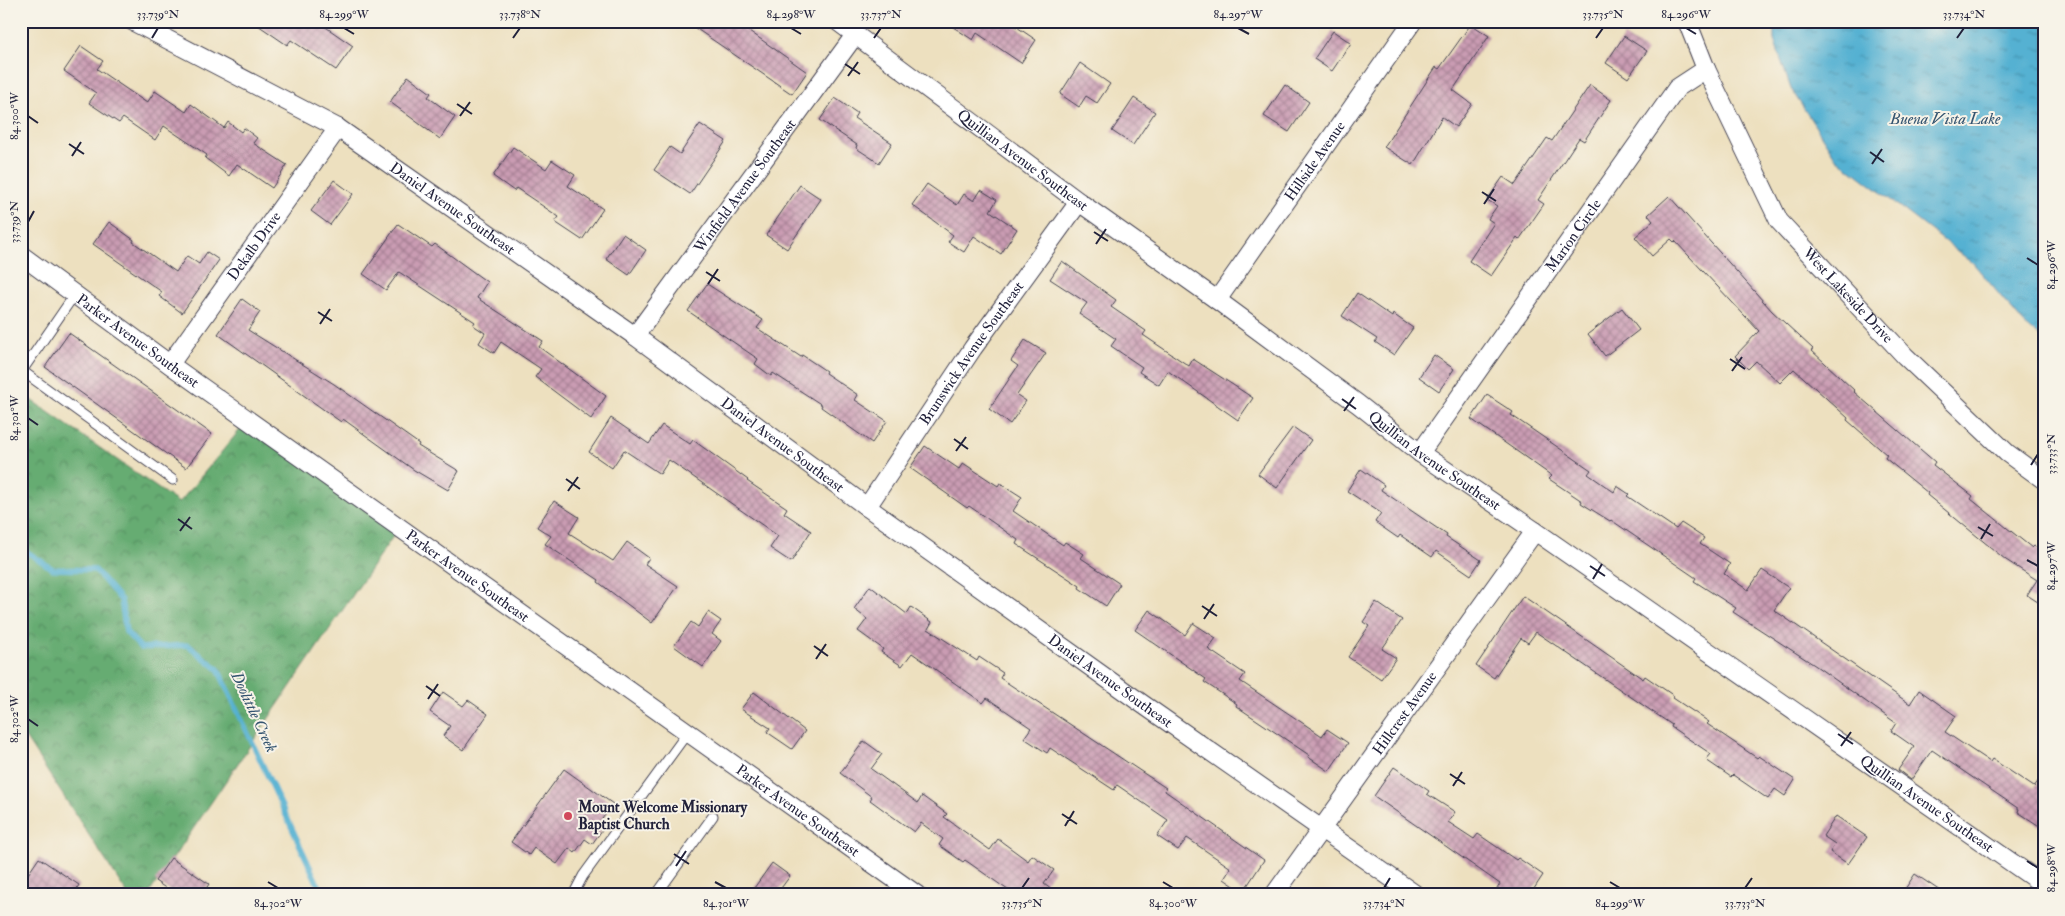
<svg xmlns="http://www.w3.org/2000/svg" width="2065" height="916" font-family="'IM FELL Double Pica',serif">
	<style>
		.forest { fill: url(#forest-crowns); stroke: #446756 }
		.water { fill: url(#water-ripples); stroke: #3b6a86 }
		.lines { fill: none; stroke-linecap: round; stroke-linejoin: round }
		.stream { stroke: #54b1d2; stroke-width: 5.5 }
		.building { fill: url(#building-cross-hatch) }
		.service-casing { stroke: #403e4f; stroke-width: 11 }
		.minor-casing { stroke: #403e4f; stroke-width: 20 }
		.service { stroke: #fff; stroke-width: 9 }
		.minor { stroke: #fff; stroke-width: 18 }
		.ticks { fill: none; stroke: #22223b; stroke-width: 2 }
		.poi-dot { fill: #d1495b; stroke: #f7f3e8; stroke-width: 2 }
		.labels { text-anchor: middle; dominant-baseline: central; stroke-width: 4; stroke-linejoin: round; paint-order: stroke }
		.street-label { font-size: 15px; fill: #22223b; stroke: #f7f3e8 }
		.poi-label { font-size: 15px; font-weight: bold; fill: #22223b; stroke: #f7f3e8; text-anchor: start }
		.water-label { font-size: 16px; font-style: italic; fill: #345470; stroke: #f7f3e8 }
		.neatline { fill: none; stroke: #22223b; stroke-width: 2 }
		.ticks-label { font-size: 12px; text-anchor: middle; fill: #22223b }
	</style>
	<defs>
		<pattern id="forest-crowns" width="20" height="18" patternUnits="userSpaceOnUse" patternTransform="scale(1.25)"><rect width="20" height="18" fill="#66ac72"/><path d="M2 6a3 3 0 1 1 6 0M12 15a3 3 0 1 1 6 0" fill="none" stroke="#548c5f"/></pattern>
		<pattern id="water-ripples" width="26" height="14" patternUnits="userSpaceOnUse" patternTransform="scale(1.25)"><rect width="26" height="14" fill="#54b1d2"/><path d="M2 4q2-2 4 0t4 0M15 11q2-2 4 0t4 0" fill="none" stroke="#4590ac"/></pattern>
		<pattern id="building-cross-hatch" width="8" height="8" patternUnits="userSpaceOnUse" patternTransform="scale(1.25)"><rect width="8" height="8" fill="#ca9cb3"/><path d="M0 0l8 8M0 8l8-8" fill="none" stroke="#a47f93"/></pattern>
	</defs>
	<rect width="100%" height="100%" fill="#f7f3e8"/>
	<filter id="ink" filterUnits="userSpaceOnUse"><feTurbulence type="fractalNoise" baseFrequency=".02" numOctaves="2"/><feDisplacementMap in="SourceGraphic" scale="10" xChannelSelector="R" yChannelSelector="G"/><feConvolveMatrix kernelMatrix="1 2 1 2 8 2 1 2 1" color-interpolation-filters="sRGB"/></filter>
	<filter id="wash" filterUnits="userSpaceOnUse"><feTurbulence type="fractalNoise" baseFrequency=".0096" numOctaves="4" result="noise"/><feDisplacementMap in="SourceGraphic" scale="20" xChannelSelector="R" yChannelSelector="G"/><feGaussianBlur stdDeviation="1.12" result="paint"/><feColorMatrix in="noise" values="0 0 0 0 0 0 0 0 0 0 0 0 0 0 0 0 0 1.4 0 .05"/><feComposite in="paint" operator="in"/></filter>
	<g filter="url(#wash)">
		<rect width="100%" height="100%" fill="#ede0bf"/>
		<path class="forest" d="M21,393L179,503L248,420L396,532L148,895H128L21,731Z"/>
		<path class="water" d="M1774,21H2044V340L2024,324L1973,263L1836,158L1791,89L1774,40Z"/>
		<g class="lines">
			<path class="stream" d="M21,548L53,569L95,570L121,600L126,632L141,648L188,645L218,669L323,895"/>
		</g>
		<g id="blocks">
			<path class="building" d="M252,21H317L353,46L336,70L291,40L287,45Z
				M685,21H735L807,72L792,94Z
				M944,21H1008L1036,40L1021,63L977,33L973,40Z
				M1471,24L1489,36L1453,90L1472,104L1456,127L1442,117L1413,165L1384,147L1436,67L1439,69Z
				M1333,31L1351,43L1332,71L1314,59Z
				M1624,36L1647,51L1628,78L1606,63Z
				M81,46L103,61L97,69L147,103L155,91L186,112L191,104L224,128L228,122L241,132L244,128L257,138L253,143L287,165L272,188L237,164L229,176L205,158L207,155L164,126L155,140L123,118L119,123L89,103L96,93L64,71Z
				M1080,63L1110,84L1097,103L1086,96L1079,107L1060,94Z
				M408,76L431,93L428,97L455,117L440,139L390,102Z
				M1285,85L1309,102L1289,132L1264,116Z
				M1590,85L1611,100L1584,141L1579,138L1538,200L1544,204L1519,240L1517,238L1491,276L1469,261L1494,223L1488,219L1497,206L1487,200L1503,177L1515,185L1547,138L1552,141Z
				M835,98L857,113L854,118L892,143L879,163L856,148L857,145L820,120Z
				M1134,98L1155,112L1133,145L1112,131Z
				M700,124L726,141L690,194L654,170L670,147L680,154Z
				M513,147L546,169L552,160L575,175L568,186L603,209L582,240L555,222L559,217L516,188L514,191L493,176Z
				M334,180L353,194L330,225L311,211Z
				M927,184L957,205L964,194L974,201L981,190L997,200L990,211L1017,229L1001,254L974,236L964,252L948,242L953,235L912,205Z
				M800,185L821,199L787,249L766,235Z
				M1669,196L1772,311L1813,349L1811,350L1855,391L1854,392L1935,462L1933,465L1973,496L1971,499L2032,548L2034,546L2044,552V606L2027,595L2037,580L2006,560L1927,495L1928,493L1885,458L1887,455L1847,420L1848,418L1794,369L1780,383L1756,361L1748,369L1735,356L1759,331L1675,241L1674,242L1671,239L1652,256L1635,237L1653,221L1648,215Z
				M109,222L134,240L133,242L176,272L187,256L199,264L207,252L219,260L182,313L159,296L162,292L93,244Z
				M398,224L432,247L435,244L487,282L477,298L543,341L539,347L606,396L591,419L535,377L541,369L501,342L494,353L479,343L485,333L473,325L475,322L399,272L386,290L363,274Z
				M623,234L646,250L629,275L606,259Z
				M1062,261L1116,300L1111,307L1146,331L1143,335L1189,366L1193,359L1253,398L1238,420L1168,371L1159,385L1139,372L1142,367L1111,346L1116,339L1079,314L1087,303L1050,279Z
				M707,284L763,320L757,328L801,357L802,355L826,371L825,373L858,395L855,400L887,421L872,443L821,407L822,405L773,373L771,376L755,364L758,359L688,311Z
				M1357,293L1392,317L1393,314L1413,328L1394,355L1375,342L1377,339L1342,316Z
				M242,299L260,312L248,330L334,384L419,444L418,446L459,471L448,490L414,470L343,419L341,422L218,334Z
				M1622,308L1639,330L1605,356L1588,334Z
				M69,333L212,434L186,468L45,367Z
				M1025,340L1046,353L1017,395L1026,401L1010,424L989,409L1018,366L1011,361Z
				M1434,355L1454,369L1439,391L1419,377Z
				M1487,395L1513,412L1511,415L1591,470L1588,474L1614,492L1617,486L1629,494L1627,496L1676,529L1681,523L1704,538L1700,544L1730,564L1724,574L1748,590L1762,570L1789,588L1774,610L1910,704L1919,690L1956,716L1945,732L1990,762L1992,759L2034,787L2044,773V829L2018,812L2019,809L1932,750L1911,780L1898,770L1914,747L1891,731L1896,723L1816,666L1733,612L1736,608L1694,581L1696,578L1611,520L1610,521L1581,503L1582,501L1549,479L1552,476L1471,419Z
				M611,418L649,444L662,425L690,444L693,440L748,480L747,481L787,508L784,513L811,531L791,562L770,548L778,536L669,460L660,474L624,450L612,468L589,452Z
				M1293,427L1311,440L1277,488L1258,474Z
				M925,446L959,469L963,463L998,486L1000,483L1022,497L1013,511L1063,545L1065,542L1084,554L1081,558L1120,584L1106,606L1079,588L1080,586L1016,544L1018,540L969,506L967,508L910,468Z
				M1361,469L1384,485L1381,490L1447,535L1446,537L1481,560L1471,575L1436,551L1432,557L1400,535L1398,538L1375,522L1381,513L1347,491Z
				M554,501L579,517L569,533L613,561L627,542L649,558L645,564L678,586L652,623L598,582L599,580L545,544L551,536L537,527Z
				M870,586L907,614L911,607L932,622L928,629L977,661L979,657L1003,673L1000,678L1166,788L1165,791L1264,860L1243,892L1224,879L1231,868L1187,838L1178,850L1157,836L1168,820L1117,785L1114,790L1050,748L1047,753L1024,738L1031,728L987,698L983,703L912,653L902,666L881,652L883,649L858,631L867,619L854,609Z
				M1523,596L1643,679L1645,676L1674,696L1673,698L1709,722L1707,724L1757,758L1759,756L1795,780L1785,796L1775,789L1768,799L1733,775L1731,777L1706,760L1711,754L1671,727L1672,725L1536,632L1528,643L1521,638L1494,678L1476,666Z
				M1376,602L1402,620L1382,649L1396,658L1381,679L1348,657L1369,626L1363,622Z
				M1149,610L1185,635L1193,623L1216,638L1208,649L1245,674L1240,681L1322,736L1327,729L1348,743L1329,771L1308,757L1309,755L1236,706L1237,704L1204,682L1206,679L1135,630Z
				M708,612L721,621L712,634L721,641L703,667L674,646L691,622L698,627Z
				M443,692L463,706L468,700L488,714L463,750L443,736L450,726L430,712Z
				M754,692L805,731L792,749L767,732L770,728L741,709Z
				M864,741L882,754L871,769L918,803L922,796L947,814L944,817L990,850L998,839L1028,861L1032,855L1054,870L1044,884L1059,895H1015L965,860L963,862L939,845L943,839L921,823L914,832L870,800L872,797L840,773Z
				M1394,767L1429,791L1427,794L1455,812L1448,822L1474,839L1478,834L1516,860L1518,858L1543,875L1530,895H1506L1497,889L1500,884L1374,796Z
				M564,769L613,804L602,819L607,823L592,844L585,839L575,853L569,848L557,864L534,848L529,855L511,842Z
				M1836,816L1867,837L1848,864L1830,852L1835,844L1823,836Z
				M39,858L79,885L73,895H40L22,883Z
				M171,858L209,884L202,895H176L155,881Z
				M772,863L790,876L776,895H749Z
				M1915,874L1946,895H1901Z"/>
		</g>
	</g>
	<g filter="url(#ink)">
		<use href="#blocks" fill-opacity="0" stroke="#403e4f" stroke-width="1"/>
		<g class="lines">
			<defs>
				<path id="service" d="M21,370L173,480
					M22,371L75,294
					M21,893L24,895
					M573,895L583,876L688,732
					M656,895L713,816"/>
				<g id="minor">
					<path id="s1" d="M132,21L338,128L635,336L867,507L1141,703L1416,895"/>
					<path id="s2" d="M837,21L1079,202L1217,300L1358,404L1420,453L1535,531L2044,885"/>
					<path id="s3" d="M1706,69L1779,221L1905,356L2007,453L2044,480"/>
					<path id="s4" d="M21,255L172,366L917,895"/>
					<path id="s5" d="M1217,300L1413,21"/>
					<path id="s6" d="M635,336L855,35"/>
					<path id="s7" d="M170,364L338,128"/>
					<path id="s8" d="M1420,453L1677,88L1706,69L1687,21"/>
					<path id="s9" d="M867,507L973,348L1079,202"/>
					<path id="s10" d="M1274,895L1535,531"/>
				</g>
			</defs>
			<use href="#service" class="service-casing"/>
			<use href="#minor" class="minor-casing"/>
			<use href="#service" class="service"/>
			<use href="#minor" class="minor"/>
		</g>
	</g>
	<path class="ticks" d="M344,28L354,34M791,28L801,34M1238,28L1249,34M1686,28L1696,34M152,38L158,28M513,38L520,28M874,38L881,28M1596,38L1603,28M1957,38L1964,28M845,64L860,74M848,76L858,62M457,104L472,114M28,116L38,123M460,116L470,102M69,144L84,154M1870,152L1884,162M72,156L81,142M1872,164L1882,149M1482,192L1496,201M1484,204L1494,189M28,222L34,211M1094,232L1108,241M1096,244L1106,229M2027,258L2038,265M706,272L720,281M708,284L718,269M318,312L332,321M320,324L330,309M1730,359L1745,369M1732,371L1742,357M1342,399L1356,409M1344,411L1354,397M28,418L38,425M954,439L968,449M956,451L966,437M2031,465L2038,454M566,479L580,489M568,491L578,477M178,519L192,529M1978,527L1993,536M180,531L190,517M1981,539L1990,524M2027,560L2038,566M1590,566L1605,576M1593,579L1602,564M1202,606L1217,616M1204,619L1214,604M814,646L828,656M816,659L826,644M426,686L440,696M428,699L438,684M28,719L38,726M1838,734L1853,744M1841,746L1851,732M1450,774L1465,784M1453,786L1462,772M1062,814L1077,824M1065,826L1074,811M674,854L689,864M2027,861L2038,868M676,866L686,851M268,882L278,888M715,882L726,888M1163,882L1173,888M1610,882L1620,888M1022,888L1029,878M1384,888L1390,878M1745,888L1752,878"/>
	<circle class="poi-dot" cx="568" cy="816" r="5"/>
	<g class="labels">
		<g class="street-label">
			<text stroke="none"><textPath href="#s2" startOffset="232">Quillian Avenue Southeast</textPath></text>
			<text stroke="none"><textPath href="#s5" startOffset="170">Hillside Avenue</textPath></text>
			<text stroke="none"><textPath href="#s6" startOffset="186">Winfield Avenue Southeast</textPath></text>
			<text stroke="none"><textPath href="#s1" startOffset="372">Daniel Avenue Southeast</textPath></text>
			<text stroke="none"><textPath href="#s8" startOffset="266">Marion Circle</textPath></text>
			<text stroke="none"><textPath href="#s7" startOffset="145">Dekalb Drive</textPath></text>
			<text stroke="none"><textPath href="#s3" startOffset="270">West Lakeside Drive</textPath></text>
			<text stroke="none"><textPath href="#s4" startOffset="145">Parker Avenue Southeast</textPath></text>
			<text stroke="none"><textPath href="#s9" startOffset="186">Brunswick Avenue Southeast</textPath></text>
			<text stroke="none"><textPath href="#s1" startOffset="778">Daniel Avenue Southeast</textPath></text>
			<text stroke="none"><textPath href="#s2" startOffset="742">Quillian Avenue Southeast</textPath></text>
			<text stroke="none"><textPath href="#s4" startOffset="550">Parker Avenue Southeast</textPath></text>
			<text stroke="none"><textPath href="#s1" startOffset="1182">Daniel Avenue Southeast</textPath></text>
			<text stroke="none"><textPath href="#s10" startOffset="224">Hillcrest Avenue</textPath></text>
			<text stroke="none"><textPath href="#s2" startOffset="1342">Quillian Avenue Southeast</textPath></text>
			<text stroke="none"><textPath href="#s4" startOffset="955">Parker Avenue Southeast</textPath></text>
		</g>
		<g class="poi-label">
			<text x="578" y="807">Mount Welcome Missionary<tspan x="578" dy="17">Baptist Church</tspan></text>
		</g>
		<g class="water-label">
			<text x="1945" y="119">Buena Vista Lake</text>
			<text transform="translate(254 712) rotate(65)">Doolittle Creek</text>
		</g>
	</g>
	<rect width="2065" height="916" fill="none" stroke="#f7f3e8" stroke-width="55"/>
	<rect x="28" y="28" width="2010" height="860" class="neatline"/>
	<g class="ticks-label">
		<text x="158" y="18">33.739°N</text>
		<text x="344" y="18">84.299°W</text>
		<text x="520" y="18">33.738°N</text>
		<text x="791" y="18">84.298°W</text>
		<text x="881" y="18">33.737°N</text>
		<text x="1238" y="18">84.297°W</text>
		<text x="1603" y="18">33.735°N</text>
		<text x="1686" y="18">84.296°W</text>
		<text x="1964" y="18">33.734°N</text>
		<text transform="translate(14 116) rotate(-90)" y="4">84.300°W</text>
		<text transform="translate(14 222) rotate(-90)" y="4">33.739°N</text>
		<text transform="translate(2051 265) rotate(-90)" y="4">84.296°W</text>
		<text transform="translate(14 418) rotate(-90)" y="4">84.301°W</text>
		<text transform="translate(2051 454) rotate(-90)" y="4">33.733°N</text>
		<text transform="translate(2051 566) rotate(-90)" y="4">84.297°W</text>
		<text transform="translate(14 719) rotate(-90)" y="4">84.302°W</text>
		<text transform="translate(2051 868) rotate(-90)" y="4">84.298°W</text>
		<text x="278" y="907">84.302°W</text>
		<text x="726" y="907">84.301°W</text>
		<text x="1022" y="907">33.735°N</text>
		<text x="1173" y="907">84.300°W</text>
		<text x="1384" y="907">33.734°N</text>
		<text x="1620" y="907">84.299°W</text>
		<text x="1745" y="907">33.733°N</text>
	</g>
</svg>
